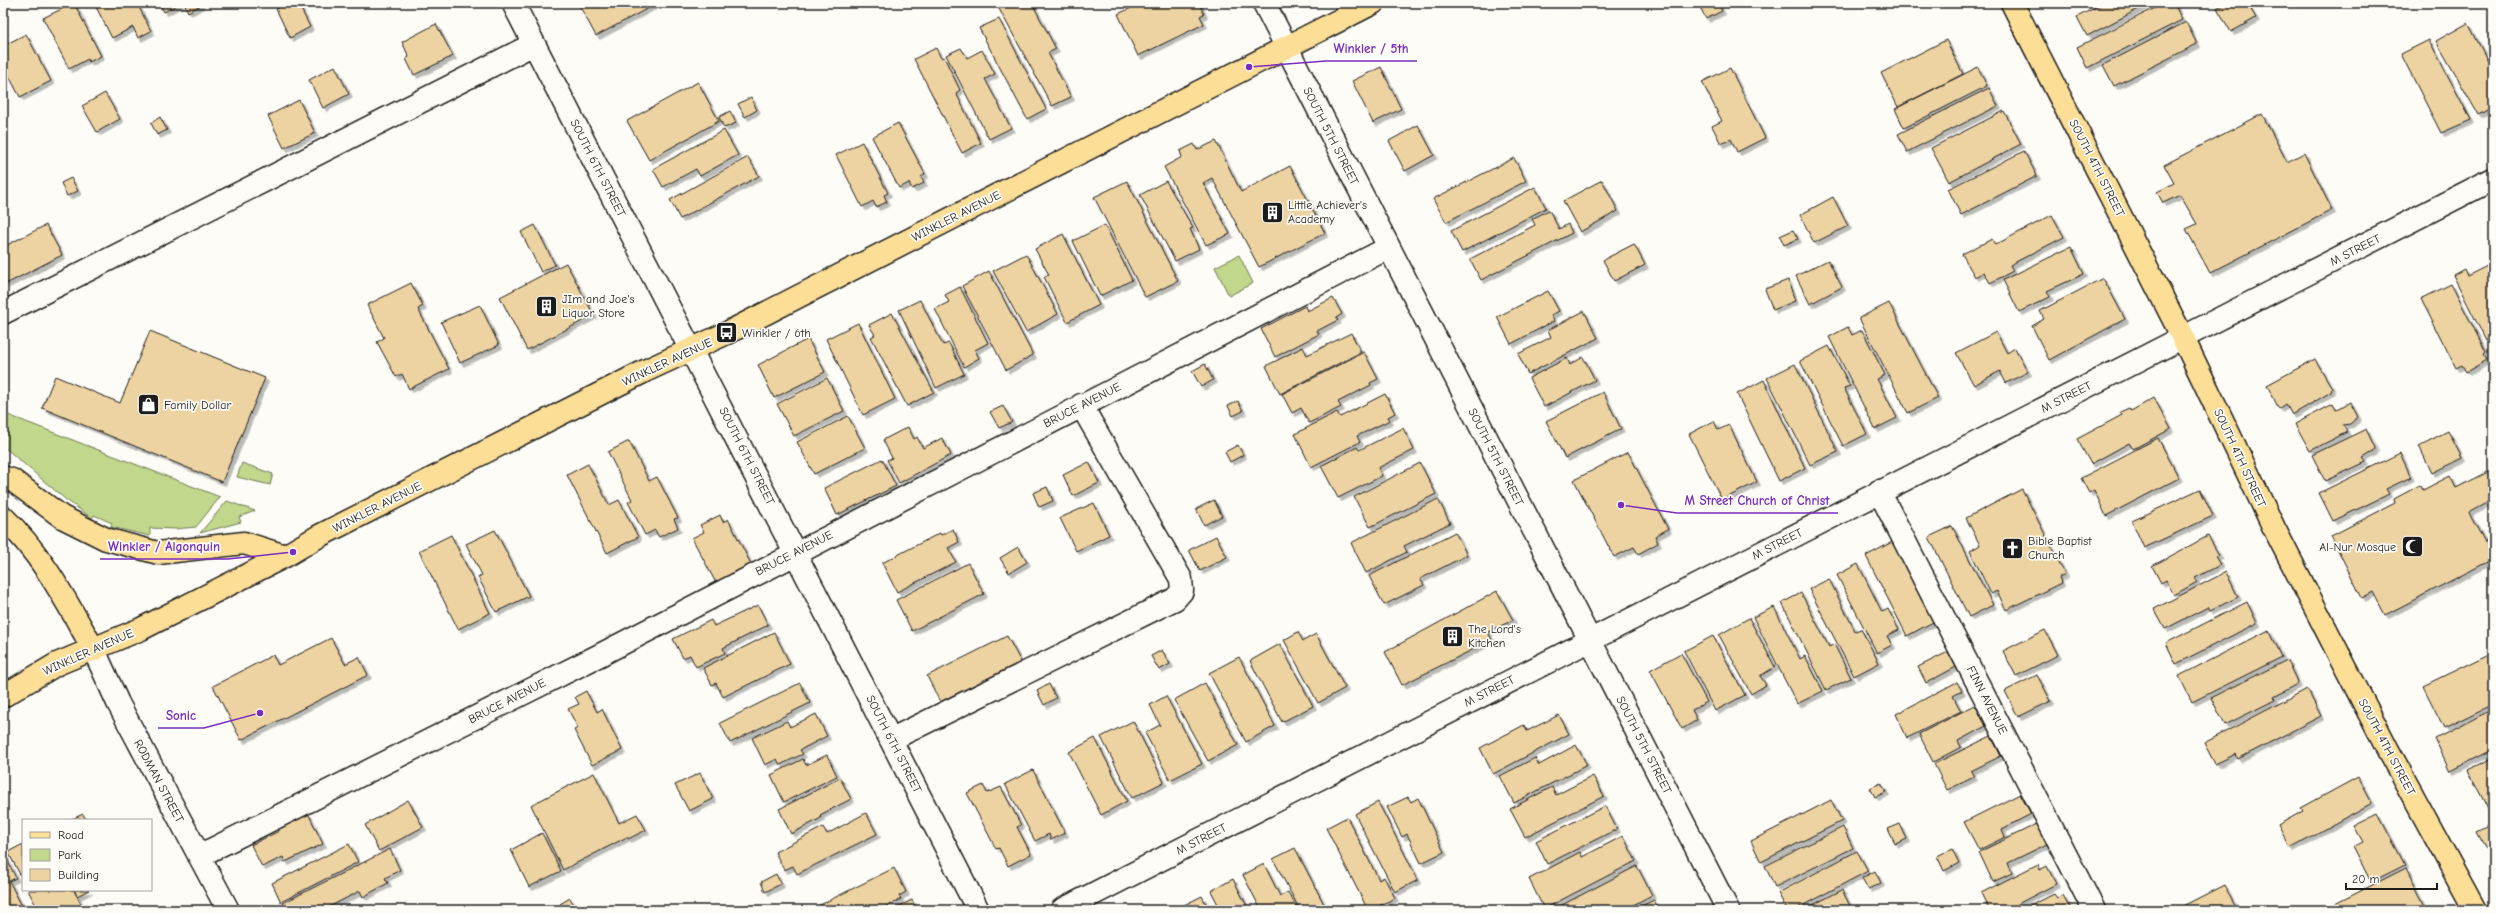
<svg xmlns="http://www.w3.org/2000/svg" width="2496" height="913" font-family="'Comic Neue',sans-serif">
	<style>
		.green { fill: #c1d78c; stroke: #6e7a54 }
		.building { fill: #eed3a2; stroke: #1c1c1c; filter: url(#shadow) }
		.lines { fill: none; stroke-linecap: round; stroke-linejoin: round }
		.minor-casing { stroke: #1c1c1c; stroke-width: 25 }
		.major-casing { stroke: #1c1c1c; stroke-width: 25 }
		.minor { stroke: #fdfcf7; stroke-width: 22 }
		.major { stroke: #fcde96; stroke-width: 22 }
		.labels { text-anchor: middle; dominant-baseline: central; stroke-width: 3.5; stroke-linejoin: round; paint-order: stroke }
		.street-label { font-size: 12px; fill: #1c1c1c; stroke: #fdfcf7 }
		.poi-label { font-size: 12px; fill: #1c1c1c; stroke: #fdfcf7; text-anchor: start }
		.leader { fill: none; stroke: #7b2cbf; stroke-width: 1.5 }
		.callout-dot { fill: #7b2cbf; stroke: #fdfcf7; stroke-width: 1.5 }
		.callout-label { font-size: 13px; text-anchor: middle; font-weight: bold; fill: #7b2cbf; stroke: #fdfcf7; stroke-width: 3.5; stroke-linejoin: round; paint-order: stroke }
	</style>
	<defs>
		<filter id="shadow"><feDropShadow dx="3.5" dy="3.5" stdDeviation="0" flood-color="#0004"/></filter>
	</defs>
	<rect width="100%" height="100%" fill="#fdfcf7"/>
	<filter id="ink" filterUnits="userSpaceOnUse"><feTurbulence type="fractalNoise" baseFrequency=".025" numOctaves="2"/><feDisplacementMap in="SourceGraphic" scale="8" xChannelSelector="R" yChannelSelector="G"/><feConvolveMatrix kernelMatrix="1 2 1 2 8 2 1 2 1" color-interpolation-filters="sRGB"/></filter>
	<g filter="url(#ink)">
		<path class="green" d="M1239,255L1253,283L1229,296L1215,267Z
			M3,413L220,497L196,527L175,529L150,528V536L111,527L112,523L94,515L92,518L65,499L3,446Z
			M242,463L273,474L270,485L237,477Z
			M227,501L255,511L239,517L241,522L200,533Z"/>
		<path class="building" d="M74,3L101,56L89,62L88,59L69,69L43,18Z
			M94,3H137L151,31L138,38L133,27L112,38Z
			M159,3H180L164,12Z
			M184,3H200L201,5L188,12Z
			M288,3H298L310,27L290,38L276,9Z
			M578,3H656V4L596,36Z
			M1002,3H1032L1056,49L1048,53L1071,97L1052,106L997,5Z
			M1142,3H1199L1204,14L1200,16L1204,24L1138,56L1118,14Z
			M1698,3H1718L1722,11L1706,19Z
			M2104,3H2150L2087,36L2077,17Z
			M2165,3H2174L2182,20L2087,68L2077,47Z
			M2226,3H2247L2256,18L2231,32L2217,8Z
			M999,19L1046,109L1027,119L979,28Z
			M2186,22L2197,44L2114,86L2103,65Z
			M2468,23L2493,71V106L2478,114L2436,41Z
			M436,24L453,56L414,75L406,59L409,57L402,42Z
			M26,34L51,81L20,97L3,65V46Z
			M1946,40L1963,74L1898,107L1881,73Z
			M2429,40L2471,120L2441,133L2401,54Z
			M936,48L941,58L944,57L960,90L956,93L981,143L962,153L914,59Z
			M961,48L967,58L982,50L995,74L985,79L1011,128L989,139L946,55Z
			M335,66L349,94L323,108L309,80Z
			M1381,67L1401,109L1373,123L1352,81Z
			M1978,67L1987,86L1904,128L1895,109Z
			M1730,68L1765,138L1737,152L1731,139L1721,144L1712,126L1722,121L1702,82Z
			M698,82L719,121L649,160L627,121Z
			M1989,88L1998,106L1907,152L1898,134Z
			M105,93L120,119L97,132L82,106Z
			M751,97L757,110L745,117L738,104Z
			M299,100L315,133L284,148L268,116Z
			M730,111L736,123L724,128L719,117Z
			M2004,111L2021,144L1949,182L1931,148Z
			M2262,114L2287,162L2304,153L2332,210L2210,273L2186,229L2197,224L2180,195L2163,203L2157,192L2174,183L2164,165Z
			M160,117L167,130L157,135L151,123Z
			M898,123L925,174L921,177L924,183L912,189L909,183L899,188L872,137Z
			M1418,125L1434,155L1405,171L1389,141Z
			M724,130L738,155L700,176L696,169L663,187L653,169Z
			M1216,141L1241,192L1290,166L1325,233L1259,267L1212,178L1203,183L1230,234L1206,245L1164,167L1182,157L1180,151L1194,144L1197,150Z
			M862,142L888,193L884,195L887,202L876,207L873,201L862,207L836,155Z
			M2024,151L2037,176L1961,215L1948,189Z
			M748,157L759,176L680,219L670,200Z
			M1514,158L1526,181L1446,222L1433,199Z
			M71,178L78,191L67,196L61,183Z
			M1602,180L1618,211L1580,232L1563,201Z
			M1127,181L1178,281L1145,297L1094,197Z
			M1166,181L1193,228L1190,229L1199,249L1175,261L1140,195Z
			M1535,187L1546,208L1462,252L1451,231Z
			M1833,197L1848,226L1814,243L1800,215Z
			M1549,210L1559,229L1568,224L1572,233L1481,280L1470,259L1535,225L1532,219Z
			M2052,215L2064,237L2010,265L2013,271L1990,283L1984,272L1975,277L1962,254L1992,239L1995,245Z
			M46,225L62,255L6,284L3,278V247Z
			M535,225L555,265L541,272L521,232Z
			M1105,225L1132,280L1100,296L1073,241Z
			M1793,230L1798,239L1784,245L1780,236Z
			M1063,234L1099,305L1067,322L1044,277L1049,275L1035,249Z
			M1634,244L1645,265L1614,281L1603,260Z
			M2071,247L2084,274L2047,291L2050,297L2019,312L2003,280Z
			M1026,254L1058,314L1026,332L993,271Z
			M1828,260L1842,287L1810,304L1796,276Z
			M566,263L594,315L527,350L500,297Z
			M2487,266L2493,279V343L2490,338L2486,341L2453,275L2464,269L2467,276Z
			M989,271L1033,355L1006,370L962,286Z
			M2103,278L2125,319L2049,360L2032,326L2044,319L2040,311Z
			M1788,280L1795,301L1773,310L1765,289Z
			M411,283L423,306L418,309L449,369L409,389L402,374L396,377L377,342L384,338L367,305Z
			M2451,284L2486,352L2484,354L2487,360L2466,372L2462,365L2456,368L2421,299Z
			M960,287L988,343L975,350L979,358L964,367L935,309L949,302L945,295Z
			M1548,291L1559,311L1551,315L1554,321L1511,344L1497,317Z
			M1333,298L1342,314L1336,318L1338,320L1317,331L1319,334L1275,357L1261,329L1305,306L1307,311Z
			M920,300L943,345L949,343L964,374L936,388L899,310Z
			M1889,303L1938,398L1908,413L1859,318Z
			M480,305L499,345L460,363L441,322Z
			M1584,311L1598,338L1528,374L1518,354L1551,337L1548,330Z
			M892,313L934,392L907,406L871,337L875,335L869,325Z
			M858,323L895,399L863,415L826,339Z
			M1848,327L1852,335L1862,330L1885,375L1877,379L1897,418L1875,429L1829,337Z
			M150,331L265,378L222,482L42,408L55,376L120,403Z
			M1996,332L2007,353L2015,348L2028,372L2006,383L2000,371L1974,385L1956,353Z
			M1351,333L1361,352L1280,394L1266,366L1303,347L1307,355Z
			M808,339L825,372L774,398L758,365Z
			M1829,346L1850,386L1844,388L1867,434L1843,446L1800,361Z
			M1364,352L1378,379L1370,383L1371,385L1338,402L1341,407L1309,423L1301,408L1292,413L1282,394Z
			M1583,357L1595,380L1544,407L1529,378L1567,358L1570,365Z
			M2315,359L2332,388L2331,392L2292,415L2286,404L2279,409L2267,385Z
			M1205,364L1213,380L1201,387L1192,371Z
			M1795,364L1838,452L1810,465L1767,378Z
			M827,378L844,411L794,436L777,404Z
			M1764,380L1805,468L1779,481L1737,394Z
			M1603,392L1621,429L1565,458L1546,421Z
			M1385,394L1395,413L1388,417L1390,420L1357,436L1360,442L1311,467L1295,434L1337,412L1340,417Z
			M2154,398L2171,429L2133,449L2129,443L2091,464L2077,439L2122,415L2120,412L2129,408L2131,411Z
			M1238,401L1243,411L1233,416L1228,406Z
			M2350,402L2358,417L2350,424L2343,425L2347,432L2310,451L2295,424L2333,404L2336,410Z
			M1003,406L1012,422L999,428L990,412Z
			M848,416L865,448L814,474L797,442Z
			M1714,421L1718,430L1729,425L1757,482L1722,500L1689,434Z
			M908,427L914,439L917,437L923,448L942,438L951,455L899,483L887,460L892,458L883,440Z
			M1403,428L1414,450L1378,468L1382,476L1338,498L1321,466L1357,447L1359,450Z
			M2366,429L2375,448L2373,452L2363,458L2366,462L2325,481L2312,455Z
			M2448,431L2462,458L2432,473L2419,446Z
			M2158,438L2179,478L2106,516L2094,490L2089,493L2081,478Z
			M629,441L649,481L657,477L678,518L674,519L678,528L659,537L655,530L645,535L628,502L632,500L608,452Z
			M1238,445L1243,455L1230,462L1225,452Z
			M1628,452L1668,529L1655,536L1658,543L1638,554L1634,547L1614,557L1574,480Z
			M2400,453L2411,477L2386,489L2389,494L2333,521L2319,493Z
			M882,459L896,486L837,515L824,488Z
			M1089,462L1099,483L1073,496L1063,475Z
			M1420,463L1436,494L1370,527L1354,497Z
			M588,464L609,505L619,500L638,537L607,553L567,475Z
			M2488,472L2493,482V499L2469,512L2493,559L2385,615L2373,592L2362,598L2331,536L2395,503L2394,499L2420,485L2423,490L2450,476L2456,488Z
			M1047,487L1053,501L1039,507L1033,493Z
			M2022,489L2065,574L2059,577L2061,583L2006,610L1997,591L1991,594L1970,551L1980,545L1966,518Z
			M2200,489L2213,516L2144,548L2132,521Z
			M1438,499L1450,523L1404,546L1407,552L1366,573L1351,543Z
			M1214,500L1222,516L1204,525L1196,509Z
			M1094,503L1109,535L1076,551L1060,518Z
			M720,515L723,522L728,519L751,564L716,583L692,538L704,532L700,525Z
			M1952,526L1993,605L1969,617L1929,537Z
			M953,529L959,542L948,548L956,562L897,592L882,563L940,533L941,535Z
			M495,530L529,596L496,612L478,577L482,575L466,544Z
			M1455,532L1467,555L1420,579L1424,585L1384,605L1369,576Z
			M451,535L490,613L458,629L419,551Z
			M1216,536L1227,557L1200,571L1189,550Z
			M2208,536L2219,555L2215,556L2220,565L2195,578L2197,582L2174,595L2166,580L2161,583L2152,566Z
			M1894,541L1935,621L1907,636L1866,556Z
			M1018,547L1027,562L1009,573L1000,558Z
			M968,563L984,594L912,631L896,600Z
			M1858,564L1882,612L1888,609L1899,630L1887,636L1892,645L1877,653L1837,575Z
			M2226,572L2238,597L2210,611L2208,607L2165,629L2154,609Z
			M1829,579L1855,631L1861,629L1879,663L1854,676L1809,589Z
			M1497,591L1513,620L1488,632L1492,640L1402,685L1385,652Z
			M1801,593L1829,647L1834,644L1851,678L1826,690L1782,603Z
			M2247,602L2257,623L2176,664L2166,643Z
			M758,605L768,625L723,648L725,653L696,667L690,655L683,658L673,639L711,620L714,626Z
			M1774,607L1800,659L1805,656L1823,691L1797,704L1753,617Z
			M1749,618L1775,667L1760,676L1766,685L1751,694L1719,635Z
			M2045,630L2058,655L2016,676L2003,651Z
			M2269,630L2282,657L2192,702L2179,676Z
			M774,632L790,664L723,697L716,683L712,685L703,668Z
			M1298,632L1303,641L1316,634L1345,688L1318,703L1284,640Z
			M1007,636L1021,662L940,702L927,676Z
			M1713,636L1745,695L1715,711L1684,651Z
			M331,638L345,664L359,657L368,675L241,740L213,686L273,655L278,665Z
			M1280,644L1313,706L1282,722L1250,661Z
			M1162,650L1170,664L1159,670L1151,656Z
			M1948,652L1956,667L1926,683L1918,667Z
			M2493,652V704L2444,728L2423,686Z
			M1681,653L1707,702L1692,710L1697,720L1682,729L1650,670Z
			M1239,657L1275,726L1246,742L1209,673Z
			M2287,660L2298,684L2274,697L2275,700L2225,725L2211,698Z
			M2037,675L2051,701L2018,717L2005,691Z
			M1957,682L1962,691L1953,696L1961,711L1907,738L1896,714Z
			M800,683L810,703L730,743L720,723Z
			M1205,683L1238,745L1208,761L1174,700Z
			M1049,684L1056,698L1044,705L1037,691Z
			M2307,689L2321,716L2238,759L2236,754L2215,764L2204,743Z
			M586,691L597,712L602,709L622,750L592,765L574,730L578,728L568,709L579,704L575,697Z
			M1166,696L1202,764L1170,780L1145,733L1160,725L1150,705Z
			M1975,705L1986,726L1958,741L1961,747L1933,762L1919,734Z
			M2493,709V749L2450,771L2435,739Z
			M816,714L827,736L800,750L803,754L780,765L777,759L765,765L752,738L787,721L790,727Z
			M1559,715L1569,734L1493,774L1480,748L1524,725L1527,731Z
			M1133,721L1164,782L1132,798L1101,737Z
			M1991,736L2001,756L1971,771L1974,777L1947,790L1934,764Z
			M1095,738L1127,801L1101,815L1069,752Z
			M1576,745L1587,765L1514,803L1500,776L1535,758L1539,765Z
			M827,755L837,776L784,802L771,775L803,759L806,765Z
			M2493,757V819L2468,770Z
			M1033,770L1065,833L1051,840L1049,834L1035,841L1005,784Z
			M594,773L619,823L637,814L646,830L628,839L627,837L563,870L531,805Z
			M700,773L713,799L689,811L675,785Z
			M1593,776L1604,796L1525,837L1510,809L1552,787L1556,795Z
			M2358,777L2372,803L2290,848L2278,825L2303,811L2301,808Z
			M840,778L851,799L820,815L821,818L791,834L779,809Z
			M1881,783L1886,792L1875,797L1870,788Z
			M983,785L987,793L1001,787L1021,825L1017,827L1031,854L1008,866L999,848L996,849L967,793Z
			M2020,794L2031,814L2002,829L2005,837L1979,850L1964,822Z
			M1408,797L1411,802L1418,798L1444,852L1421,863L1407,834L1402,837L1387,807Z
			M408,800L423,827L379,851L365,825Z
			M1831,800L1842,821L1761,862L1751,841Z
			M1378,802L1418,880L1395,892L1355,814Z
			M1605,806L1617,829L1547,864L1536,841Z
			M308,813L323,844L285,862L283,857L262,867L251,845L279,831L278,828Z
			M866,813L877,834L797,874L793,866L784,870L775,852L823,827L827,834Z
			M83,814L86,820H70Z
			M2378,814L2405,865L2371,882L2353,847L2363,842L2354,826Z
			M1347,817L1379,880L1384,877L1395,898L1371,910H1368L1326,828Z
			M1900,824L1907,839L1895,844L1888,829Z
			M2037,824L2047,844L2008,863L2012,873L1993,882L1979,852Z
			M2493,824V862L2477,832Z
			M1843,827L1853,848L1775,887L1765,866Z
			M542,833L561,871L529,887L511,850Z
			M1623,836L1636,861L1544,909L1529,879L1580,852L1582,857Z
			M23,844V880L8,852Z
			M349,844L358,862L281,902L272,883Z
			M1295,848L1327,910H1300L1273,859Z
			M390,849L400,870L385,878L388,883L363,897L360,891L323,910H287L283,903Z
			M1952,849L1959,863L1944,871L1937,856Z
			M1857,851L1868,871L1794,910H1787L1778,893Z
			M3,852L16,878L9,881L24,910H3Z
			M1264,864L1280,896L1288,892L1298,910H1261L1243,875Z
			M2038,864L2040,870L2047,866L2056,884L2006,910H1989L1981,893Z
			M1637,866L1652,895L1624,910H1562L1560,906Z
			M894,868L906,892L899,896L901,899L879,910H817L816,907Z
			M2406,868L2427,910H2323Z
			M1875,871L1881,883L1868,889L1862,878Z
			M776,874L781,884L765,892L761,882Z
			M1233,879L1249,910H1221L1211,891Z
			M2224,885L2238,910H2175Z
			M28,890H74L84,910H38Z
			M74,890H89L77,896Z
			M1842,890L1852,910H1803Z
			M2054,894L2057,898L2063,895L2071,910H2022Z
			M1202,896L1209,910H1181L1180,907Z
			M570,898L577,910H564L560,904Z
			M912,900L917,910H891Z
			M1654,900L1659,910H1633Z"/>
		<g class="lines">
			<defs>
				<path id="minor" d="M513,3L978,910
					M1264,3L1728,910
					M3,313L534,44
					M1879,491L2094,910
					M94,650L118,703L228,910
					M892,739L1175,599L1182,591L1181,579L1081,405
					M199,856L598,656L1388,248
					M1062,910L2493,179"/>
				<path id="major" d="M2012,3L2183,338L2274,528L2388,750L2475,910
					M3,477L12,480L62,517L106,539L158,553L244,543L285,556
					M3,517C43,555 67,603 94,650
					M3,696L57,664L141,629L285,556L319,536L647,370L727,333L1373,3"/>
			</defs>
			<use href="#minor" class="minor-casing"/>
			<use href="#major" class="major-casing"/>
			<use href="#minor" class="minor"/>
			<use href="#major" class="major"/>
		</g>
	</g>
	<defs>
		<symbol id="building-square" viewBox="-11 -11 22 22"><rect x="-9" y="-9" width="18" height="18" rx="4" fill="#1c1c1c" stroke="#fdfcf7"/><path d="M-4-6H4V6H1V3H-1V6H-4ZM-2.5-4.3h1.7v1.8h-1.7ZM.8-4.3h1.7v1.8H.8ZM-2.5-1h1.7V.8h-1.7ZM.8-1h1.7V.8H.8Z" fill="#fff"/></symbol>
		<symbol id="bus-square" viewBox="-11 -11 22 22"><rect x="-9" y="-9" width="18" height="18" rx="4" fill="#1c1c1c" stroke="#fdfcf7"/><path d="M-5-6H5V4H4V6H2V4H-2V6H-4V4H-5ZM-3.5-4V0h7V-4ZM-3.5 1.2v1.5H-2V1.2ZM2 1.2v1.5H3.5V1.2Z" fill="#fff"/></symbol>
		<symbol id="shop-square" viewBox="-11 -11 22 22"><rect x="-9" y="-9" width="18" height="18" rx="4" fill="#1c1c1c" stroke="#fdfcf7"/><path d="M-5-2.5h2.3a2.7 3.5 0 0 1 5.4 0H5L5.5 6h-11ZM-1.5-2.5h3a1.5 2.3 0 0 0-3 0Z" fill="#fff"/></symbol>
		<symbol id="mosque-square" viewBox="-11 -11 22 22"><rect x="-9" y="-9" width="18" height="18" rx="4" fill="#1c1c1c" stroke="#fdfcf7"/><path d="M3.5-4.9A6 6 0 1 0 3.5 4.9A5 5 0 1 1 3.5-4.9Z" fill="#fff"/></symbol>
		<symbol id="church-square" viewBox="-11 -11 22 22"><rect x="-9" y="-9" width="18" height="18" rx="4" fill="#1c1c1c" stroke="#fdfcf7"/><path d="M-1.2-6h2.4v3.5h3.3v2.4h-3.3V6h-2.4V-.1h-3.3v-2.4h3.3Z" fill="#fff"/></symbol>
	</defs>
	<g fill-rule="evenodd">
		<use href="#building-square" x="1260" y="200" width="25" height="25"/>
		<use href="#building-square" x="534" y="294" width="25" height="25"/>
		<use href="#bus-square" x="714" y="320" width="25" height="25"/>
		<use href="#shop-square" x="136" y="392" width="25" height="25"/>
		<use href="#mosque-square" x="2400" y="534" width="25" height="25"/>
		<use href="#church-square" x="2000" y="536" width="25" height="25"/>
		<use href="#building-square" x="1440" y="624" width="25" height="25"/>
	</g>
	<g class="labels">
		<g class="street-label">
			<text transform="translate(1331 136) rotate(63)">SOUTH 5TH STREET</text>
			<text transform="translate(598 168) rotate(63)">SOUTH 6TH STREET</text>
			<text transform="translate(2097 168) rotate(63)">SOUTH 4TH STREET</text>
			<text transform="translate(956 216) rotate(-27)">WINKLER AVENUE</text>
			<text transform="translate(2355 250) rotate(-27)">M STREET</text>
			<text transform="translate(667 362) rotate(-25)">WINKLER AVENUE</text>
			<text transform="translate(2066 397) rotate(-27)">M STREET</text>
			<text transform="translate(1082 405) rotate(-27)">BRUCE AVENUE</text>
			<text transform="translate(747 456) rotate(63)">SOUTH 6TH STREET</text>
			<text transform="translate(1496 457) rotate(63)">SOUTH 5TH STREET</text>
			<text transform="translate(2240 458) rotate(65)">SOUTH 4TH STREET</text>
			<text transform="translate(377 507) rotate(-27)">WINKLER AVENUE</text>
			<text transform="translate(1777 544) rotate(-27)">M STREET</text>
			<text transform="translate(794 553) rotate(-27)">BRUCE AVENUE</text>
			<text transform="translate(88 652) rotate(-24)">WINKLER AVENUE</text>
			<text transform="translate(1489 691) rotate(-27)">M STREET</text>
			<text transform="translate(1987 700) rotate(63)">FINN AVENUE</text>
			<text transform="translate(507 701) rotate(-27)">BRUCE AVENUE</text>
			<text transform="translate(894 744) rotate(63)">SOUTH 6TH STREET</text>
			<text transform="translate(1644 745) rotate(63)">SOUTH 5TH STREET</text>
			<text transform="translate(2387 747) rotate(62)">SOUTH 4TH STREET</text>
			<text transform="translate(159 781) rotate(62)">RODMAN STREET</text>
			<text transform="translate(1201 839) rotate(-27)">M STREET</text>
		</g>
		<g class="poi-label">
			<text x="1288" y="205">Little Achiever's<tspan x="1288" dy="14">Academy</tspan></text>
			<text x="562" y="299">JIm and Joe's<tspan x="562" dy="14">Liquor Store</tspan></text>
			<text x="742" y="333">Winkler / 6th</text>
			<text x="164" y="405">Family Dollar</text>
			<text x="2028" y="541">Bible Baptist<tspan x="2028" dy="14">Church</tspan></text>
			<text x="2396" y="547" text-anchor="end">Al-Nur Mosque</text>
			<text x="1468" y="629">The Lord's<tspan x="1468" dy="14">Kitchen</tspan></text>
		</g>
	</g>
	<path class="leader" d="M1249 67L1326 61H1417M1621 505L1677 513H1838M293 552L228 559H100M260 713L204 728H158"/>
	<g class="callout-dot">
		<circle cx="1249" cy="67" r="4"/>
		<circle cx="1621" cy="505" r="4"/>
		<circle cx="293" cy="552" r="4"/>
		<circle cx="260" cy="713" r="4"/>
	</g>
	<g class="callout-label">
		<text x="1371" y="53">Winkler / 5th</text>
		<text x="1757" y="505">M Street Church of Christ</text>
		<text x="164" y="551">Winkler / Algonquin</text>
		<text x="181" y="720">Sonic</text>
	</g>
	<rect width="2496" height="913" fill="none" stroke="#fdfcf7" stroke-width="16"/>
	<rect x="8" y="8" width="2480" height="897" fill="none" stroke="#1c1c1c" stroke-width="1.5" filter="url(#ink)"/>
	<rect x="22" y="819" width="130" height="72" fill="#fdfcf7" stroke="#a3a29f"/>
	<rect x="30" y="832" width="20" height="6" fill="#fcde96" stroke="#a3a29f"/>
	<text x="58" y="839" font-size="12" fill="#1c1c1c">Road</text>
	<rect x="30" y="849" width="20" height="12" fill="#c1d78c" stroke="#a3a29f"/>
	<text x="58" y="859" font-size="12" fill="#1c1c1c">Park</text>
	<rect x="30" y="869" width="20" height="12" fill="#eed3a2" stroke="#a3a29f"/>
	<text x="58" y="879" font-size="12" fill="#1c1c1c">Building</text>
	<path d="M2346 883v6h91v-6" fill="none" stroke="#1c1c1c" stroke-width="2"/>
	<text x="2352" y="883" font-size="12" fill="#1c1c1c" stroke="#fdfcf7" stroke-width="3" paint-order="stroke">20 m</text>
</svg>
